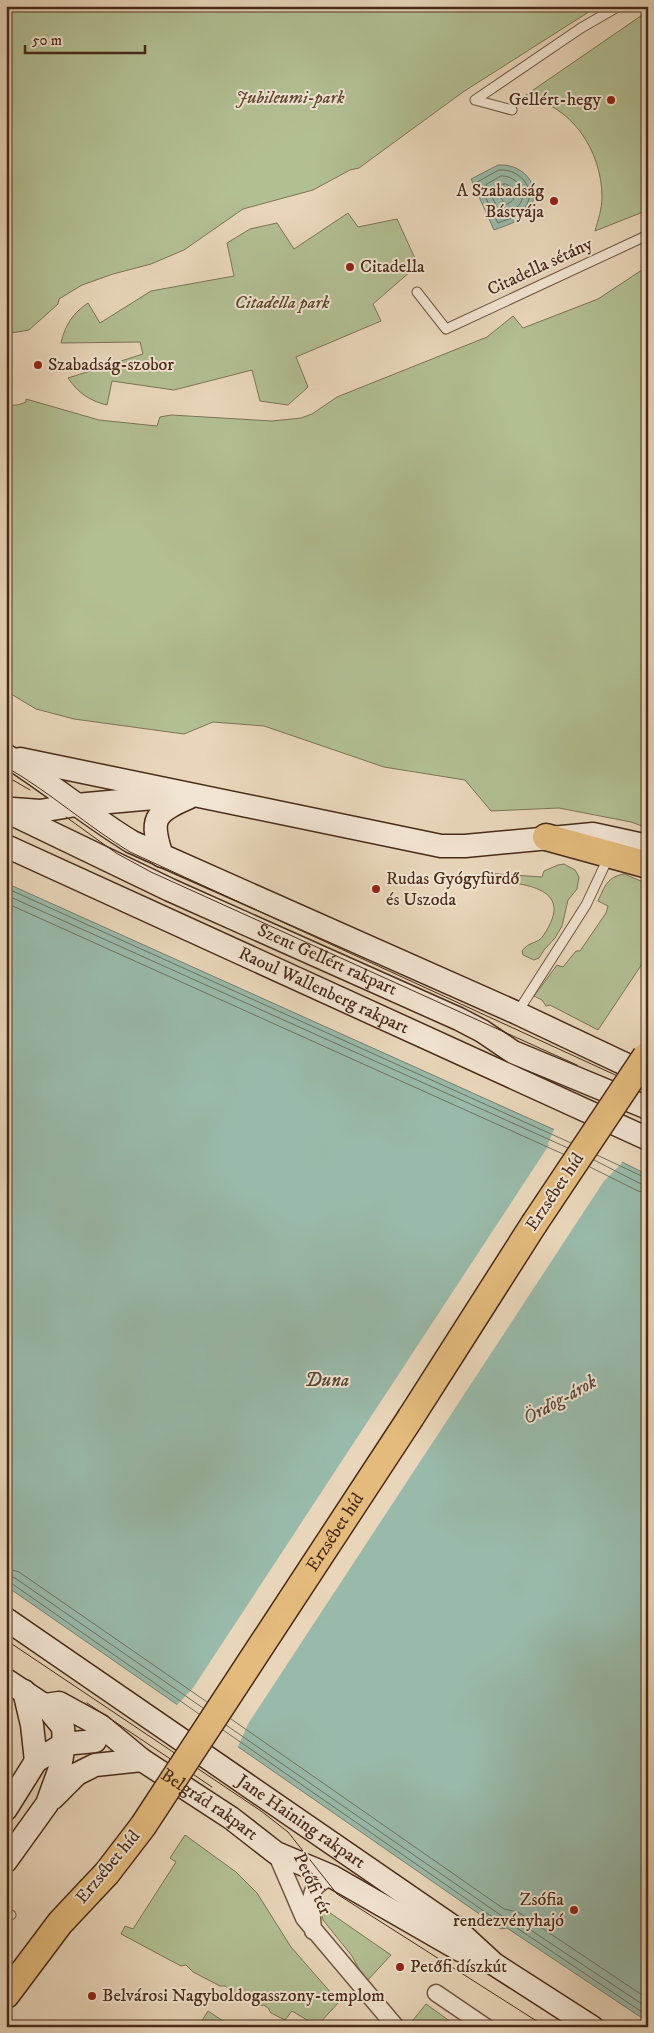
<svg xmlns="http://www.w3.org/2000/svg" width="654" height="2033" font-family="'IM FELL DW Pica',serif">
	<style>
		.green { fill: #b2bf93; stroke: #7d7456 }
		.water { fill: #99baaa; stroke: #798070 }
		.pier { fill: #e9d6ba }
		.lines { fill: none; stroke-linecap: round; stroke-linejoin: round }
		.shore { stroke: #707261; stroke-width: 1 }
		.lane-casing { stroke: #705540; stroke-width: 11 }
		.street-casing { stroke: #705540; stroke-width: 19 }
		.secondary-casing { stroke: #482a18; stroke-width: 25 }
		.primary-casing { stroke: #482a18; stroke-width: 29 }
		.lane { stroke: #f1e4d2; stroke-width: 9 }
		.street { stroke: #f1e4d2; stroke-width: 16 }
		.secondary { stroke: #f1e4d2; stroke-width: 22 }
		.primary { stroke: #e4bb7d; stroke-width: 26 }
		.tram { stroke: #482a18; stroke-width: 1 }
		.primary-bridge-casing { stroke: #482a18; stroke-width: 29; stroke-linecap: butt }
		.primary-bridge { stroke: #e4bb7d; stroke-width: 26 }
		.poi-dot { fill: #8f2418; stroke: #f1e4d2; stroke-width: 2 }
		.labels { text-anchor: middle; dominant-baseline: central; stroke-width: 4; stroke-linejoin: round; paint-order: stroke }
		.park-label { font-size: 18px; font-style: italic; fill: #5d4831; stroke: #f1e4d2 }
		.poi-label { font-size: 18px; fill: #482a18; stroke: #f1e4d2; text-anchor: start }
		.street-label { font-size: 18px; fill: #482a18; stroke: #f1e4d2 }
		.water-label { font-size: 19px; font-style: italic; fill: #584735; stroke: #f1e4d2 }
	</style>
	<rect width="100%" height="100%" fill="#e9d6ba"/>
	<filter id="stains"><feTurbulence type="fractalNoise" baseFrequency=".004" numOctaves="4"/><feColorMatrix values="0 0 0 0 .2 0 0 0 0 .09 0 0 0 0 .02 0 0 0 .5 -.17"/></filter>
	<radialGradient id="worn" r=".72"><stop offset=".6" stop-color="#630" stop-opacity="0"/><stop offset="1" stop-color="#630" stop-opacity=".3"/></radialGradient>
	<path class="green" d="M6,6H598L463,92L359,168L350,170L313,190L243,209L184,250L151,264L113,274L82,285L59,299L58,304L29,330L6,334Z
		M648,11V210L595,231C598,220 602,209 602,197C602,151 571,103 523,97Z
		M348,213L358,227L397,219L418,265L373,304L381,321L296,357L308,387L288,405L260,401L252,370L174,390L112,381L107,405C90,401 78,393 68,378L143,354L140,342L61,343C65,325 73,313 88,303L100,323L151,291L234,276L227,243L250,229L277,223L294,249Z
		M648,266V828L631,822L559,808L491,811L465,780L384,767L264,726L213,722L184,734L74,719L36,709L6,691V402C13,407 19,405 26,402V399L99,420L157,426L160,417L171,415L272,421L301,418L312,414L337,397L487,337L513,316L523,328L598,299Z
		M564,864L575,870L579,877L577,889L568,900L562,926L555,938L544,950L539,958L534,960L523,955L522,951C529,941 538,944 543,936C579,884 518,884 483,879L484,873L542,877L544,871L558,865Z
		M624,874L648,884V955L598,1030L550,1005L546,1006L542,1000L534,996L557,965L563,967L576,951H580L606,913L608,906L598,901C605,886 607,877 624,874Z
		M185,1835L236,1872L257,1893L291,1947L339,2002L317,2026L292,2011L285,2020L271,2013L268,2008L264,2005L258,2006L232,1992L225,1986H220L193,1972L186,1965L181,1966L121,1934L125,1926L133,1929L176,1862L170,1858Z
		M320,1906L391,1955L366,1982L352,1956L323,1920Z
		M426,2004L458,2027H411L409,2025Z
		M208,2011L232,2027H198Z"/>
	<path class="water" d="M498,165C526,163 546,191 526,214C518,222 505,226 494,230L471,179Z
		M6,883L586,1144L648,1175V2022L507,1928L501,1929L6,1586Z"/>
	<path class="pier" d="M555,1127L623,1160L621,1164L604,1181L248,1724L237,1749L176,1706L193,1688L549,1145L548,1144Z"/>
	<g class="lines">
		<path class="shore" d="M499,170C523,168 541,195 520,213C514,218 505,220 498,223L478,182Z
			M501,176C518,175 531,196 516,208C512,211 506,213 501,215L486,185Z
			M506,184L513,188C517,197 513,202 505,205L496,188L498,185Z
			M6,888L571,1143
			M6,895L568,1148
			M6,903L563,1154
			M597,1155L648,1179
			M594,1160L641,1184L648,1185
			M590,1167L638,1191L648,1193
			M6,1568L19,1572L207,1702
			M6,1576L15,1578L203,1708
			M6,1582L11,1583L199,1714
			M231,1719L504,1909L518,1912L648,1999
			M226,1725L502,1916L514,1919L648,2008
			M223,1730L501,1923L511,1924L648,2016"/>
		<defs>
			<path id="lane" d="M475,100L581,28L619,6
				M475,100L512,110
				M417,292L446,329L648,235
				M517,1013L586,905L609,856
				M6,1912L11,1915"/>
			<path id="street" d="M276,1853L304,1918L396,2027
				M313,1931C312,1906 303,1885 333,1877
				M436,1993L486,2027"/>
			<g id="secondary">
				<path d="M7,756C50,783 89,816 132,842L517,1013L648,1075"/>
				<path d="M20,759L441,846H465L593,834L648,846"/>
				<path d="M13,809L40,811L76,805L165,797"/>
				<path id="s1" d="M6,811L170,890L459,1019L482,1031L513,1052L648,1108"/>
				<path id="s2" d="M6,846L648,1139"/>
				<path d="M162,856C150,820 153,813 188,798"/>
				<path id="s3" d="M6,1619L455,1928L494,1964L592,2027"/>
				<path d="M6,1680L56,1713"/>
				<path d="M24,1691L32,1725L36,1761"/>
				<path id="s4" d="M45,1705L59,1703L101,1726L142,1760L231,1818L276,1853L333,1877L460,1950L475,1956"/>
				<path d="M53,1798L77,1774L95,1765L142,1760"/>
				<path d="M6,1809L36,1761L64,1744L95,1741"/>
				<path d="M6,1861L47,1804L60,1768L64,1744L63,1727L45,1705"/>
			</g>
			<path id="primary" d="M546,837L648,865
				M411,1417L534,1224
				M6,1995L60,1923L90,1891"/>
		</defs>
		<use href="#lane" class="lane-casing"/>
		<use href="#street" class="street-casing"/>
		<use href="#secondary" class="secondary-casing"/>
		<use href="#primary" class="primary-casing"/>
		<use href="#lane" class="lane"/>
		<use href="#street" class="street"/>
		<use href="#secondary" class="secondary"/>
		<use href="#primary" class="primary"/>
		<path class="tram" d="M6,767C50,792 87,826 130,852L648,1090
			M6,776L30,790
			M66,817L116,853L151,872L577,1065
			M6,1640L261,1811L288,1832L337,1894L546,2027
			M87,1703L212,1787
			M303,1862L325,1890"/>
		<defs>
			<g id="primary-bridge">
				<path d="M534,1224L646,1056"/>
				<path id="s5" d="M90,1891L107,1873L143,1826L411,1417"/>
			</g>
		</defs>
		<use href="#primary-bridge" class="primary-bridge-casing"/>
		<use href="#primary-bridge" class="primary-bridge"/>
	</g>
	<g class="poi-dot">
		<circle cx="611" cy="100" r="5"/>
		<circle cx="554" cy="201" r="5"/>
		<circle cx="350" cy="267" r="5"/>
		<circle cx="38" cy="365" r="5"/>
		<circle cx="376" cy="889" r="5"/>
		<circle cx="574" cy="1910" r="5"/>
		<circle cx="400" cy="1967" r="5"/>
		<circle cx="92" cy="1996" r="5"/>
	</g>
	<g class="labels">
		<g class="park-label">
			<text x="290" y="98">Jubileumi-park</text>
			<text x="282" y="303">Citadella park</text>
		</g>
		<g class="poi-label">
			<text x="601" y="100" text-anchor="end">Gellért-hegy</text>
			<text x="544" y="191" text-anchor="end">A Szabadság<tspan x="544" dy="21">Bástyája</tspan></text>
			<text x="360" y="267">Citadella</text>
			<text x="48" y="365">Szabadság-szobor</text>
			<text x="386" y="879">Rudas Gyógyfürdő<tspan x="386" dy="21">és Uszoda</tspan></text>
			<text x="564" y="1900" text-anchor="end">Zsófia<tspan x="564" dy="21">rendezvényhajó</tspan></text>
			<text x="410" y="1967">Petőfi díszkút</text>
			<text x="102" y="1996">Belvárosi Nagyboldogasszony-templom</text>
		</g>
		<g class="street-label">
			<text transform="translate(540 267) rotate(-25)">Citadella sétány</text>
			<text stroke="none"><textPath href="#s1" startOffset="354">Szent Gellért rakpart</textPath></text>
			<text stroke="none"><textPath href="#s2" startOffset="349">Raoul Wallenberg rakpart</textPath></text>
			<text transform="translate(555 1192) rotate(-56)">Erzsébet híd</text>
			<text stroke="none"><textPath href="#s5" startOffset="435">Erzsébet híd</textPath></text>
			<text stroke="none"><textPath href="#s4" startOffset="196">Belgrád rakpart</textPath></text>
			<text stroke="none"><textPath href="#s3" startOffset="358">Jane Haining rakpart</textPath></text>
			<text transform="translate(108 1867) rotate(-50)">Erzsébet híd</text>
			<text transform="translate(312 1884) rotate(65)">Petőfi tér</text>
		</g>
		<g class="water-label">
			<text x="327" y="1380">Duna</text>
			<text transform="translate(560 1400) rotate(-29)">Ördög-árok</text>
		</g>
	</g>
	<rect width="654" height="2033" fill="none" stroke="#e9d6ba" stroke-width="25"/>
	<rect x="8" y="8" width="639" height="2018" fill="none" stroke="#482a18" stroke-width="2.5"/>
	<rect x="12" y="12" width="629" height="2008" fill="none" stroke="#482a18"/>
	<path d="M25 45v8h120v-8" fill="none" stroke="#482a18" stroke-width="2.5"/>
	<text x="32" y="45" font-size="15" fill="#482a18" stroke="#f1e4d2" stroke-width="4" paint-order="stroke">50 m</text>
	<rect width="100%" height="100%" filter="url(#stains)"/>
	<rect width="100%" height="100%" fill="url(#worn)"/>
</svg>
